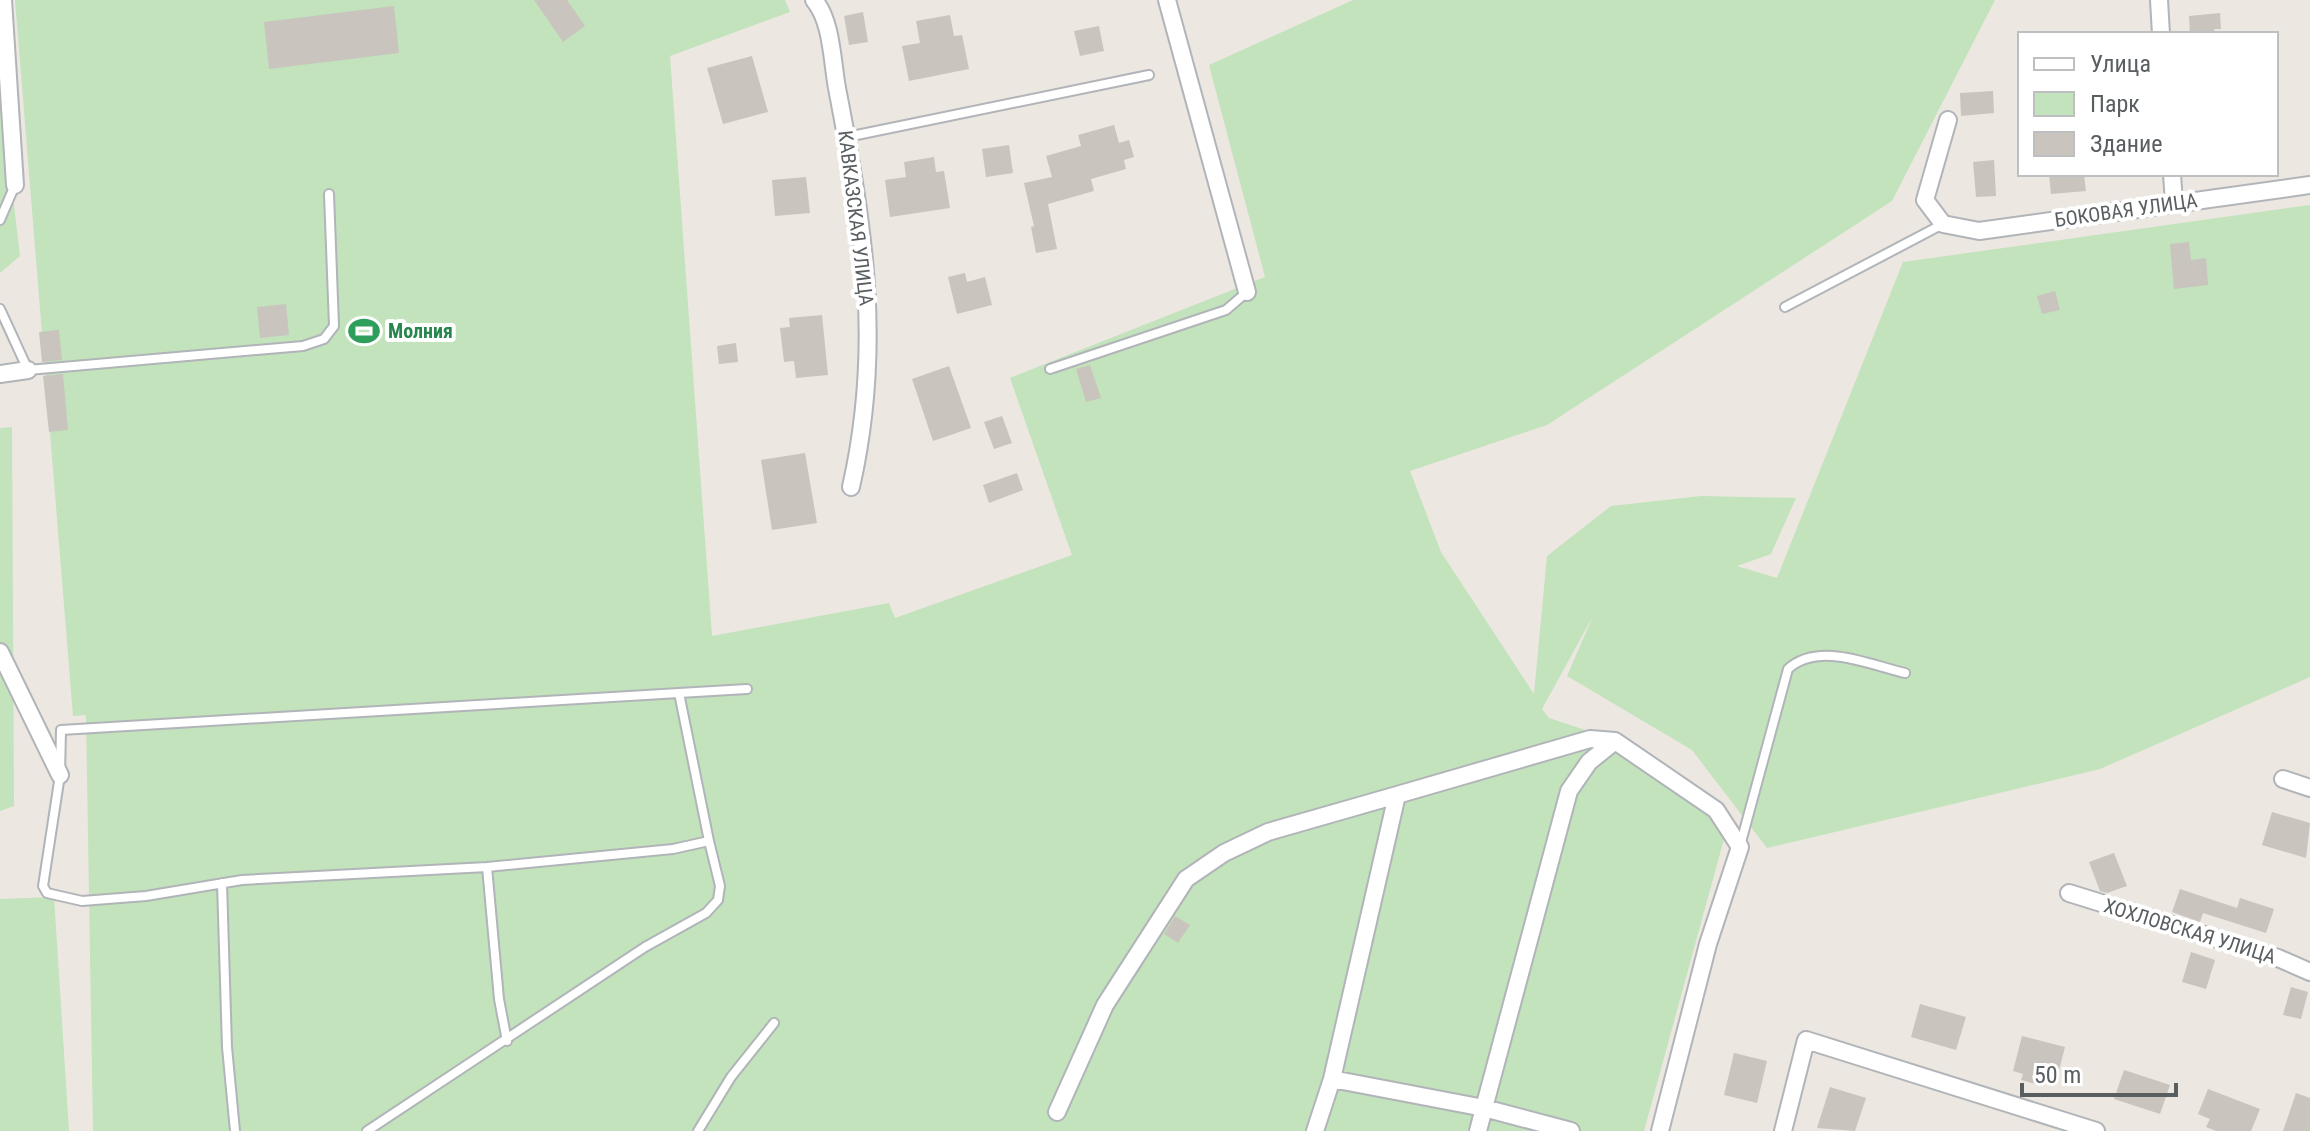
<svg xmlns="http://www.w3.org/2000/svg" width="2310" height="1131" font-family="'Roboto Condensed',sans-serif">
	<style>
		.green { fill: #c2e3bc }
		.building { fill: #c9c4be }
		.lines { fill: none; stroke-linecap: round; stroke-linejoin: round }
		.service-casing { stroke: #b1b4b8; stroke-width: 12 }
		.minor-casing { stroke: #b1b4b8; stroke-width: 20 }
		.service { stroke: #fff; stroke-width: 8 }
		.minor { stroke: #fff; stroke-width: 16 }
		.labels { text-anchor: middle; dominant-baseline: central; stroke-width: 8; stroke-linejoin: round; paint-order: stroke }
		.street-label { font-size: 20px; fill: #595e61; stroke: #fff }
		.leisure-label { font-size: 20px; font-weight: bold; fill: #27864d; stroke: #fff; text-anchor: start }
	</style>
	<rect width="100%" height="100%" fill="#ece7e0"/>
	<path class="green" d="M15,0H785L790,12L670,56L712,636L889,603L895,618L1072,555L1010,378L1265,277L1209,65L1353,0H1995L1892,201L1547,425L1410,471L1441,552L1534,694L1547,556L1611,506L1701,496L1796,498L1771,554L1737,566L1777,578L1903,262L2310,205V677L2100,769L1767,848L1692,750L1567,676L1593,616L1542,709L1549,718L1606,737L1727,828L1644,1131H93L86,715L73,716Z
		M0,89L20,256L0,273Z
		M12,427L14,806L0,811V428Z
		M54,897L69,1131H0V899Z"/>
	<path class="building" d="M534,0H567L585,26L563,42Z
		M394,6L399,53L269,69L264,22Z
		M863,12L868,42L849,45L844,16Z
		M2220,13L2221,29H2214L2215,34H2190L2189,16Z
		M950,15L954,36L962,35L969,69L909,81L902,46L920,43L916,21Z
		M1099,26L1104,51L1080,56L1074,31Z
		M752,56L768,112L723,124L707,68Z
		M1993,91L1994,113L1961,116L1960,93Z
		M1114,125L1119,143L1129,140L1134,157L1124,160L1126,169L1091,179L1094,191L1048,204L1057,249L1036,253L1031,227L1034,226L1024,183L1052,177L1046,156L1081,146L1078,135Z
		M1009,145L1013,173L986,177L982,149Z
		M934,157L936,172L944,171L950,208L890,217L885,180L906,177L904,162Z
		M1994,160L1996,196L1976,197L1973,162Z
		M2049,174H2084L2086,191L2051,194Z
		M806,177L810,213L775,216L772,180Z
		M2189,242L2191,260L2206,258L2208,285L2174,289L2170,244Z
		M965,273L967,282L985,277L992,305L957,314L948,277Z
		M2055,291L2060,310L2042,314L2037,296Z
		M286,304L289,335L260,338L257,307Z
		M822,315L828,375L796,378L794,361L784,362L780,328L790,327L789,318Z
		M59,330L62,360L42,362L39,332Z
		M736,343L738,362L719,364L717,346Z
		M1090,365L1101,398L1086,402L1076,369Z
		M949,366L971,428L933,441L912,379Z
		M63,374L68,430L49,432L43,376Z
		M1002,416L1012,443L994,449L984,422Z
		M805,453L817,523L772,530L761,460Z
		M1017,473L1023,490L989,503L983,485Z
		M2272,812L2310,823L2306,858L2262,845Z
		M2114,853L2127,886L2107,893L2100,891L2089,862Z
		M2180,889L2237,908L2240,898L2274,909L2266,933L2203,913L2200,922L2172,912Z
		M1175,916L1190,925L1178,943L1164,934Z
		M2191,952L2215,960L2206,989L2182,982Z
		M2291,987L2308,992L2301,1019L2283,1015Z
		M1920,1004L1966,1017L1956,1050L1911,1037Z
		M2022,1036L2065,1047L2056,1082L2041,1078L2040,1085L2021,1080L2023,1074L2013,1071Z
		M1734,1053L1767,1061L1757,1103L1724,1095Z
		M2124,1070L2170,1085L2160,1114L2114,1099Z
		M1830,1087L1866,1098L1855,1131L1817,1128Z
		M2208,1089L2260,1109L2251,1131H2216L2206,1127L2210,1119L2198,1114Z
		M2296,1093L2310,1098V1131H2283Z"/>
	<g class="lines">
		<defs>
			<path id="service" d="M847,137L1149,75
				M0,220L15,185
				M1785,307L1943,224
				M0,309L28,370L303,346L324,339L334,326L329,194
				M1050,369L1226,310L1247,292
				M679,693L709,841L673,849L487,867L242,880L146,896L82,901L47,893L43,886L60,775L61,730Z
				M679,693L747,689
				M1740,846L1788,669C1819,641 1870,665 1905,673
				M487,867L499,999L507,1041
				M222,883L227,1047L235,1131
				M367,1131L645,947L706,913L718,900L720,886L709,841
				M698,1131L731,1077L774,1023"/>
			<path id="minor" d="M3,0L15,185
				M814,0C832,21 832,61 837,88C864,228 883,346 851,487
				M1167,0L1247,292
				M2159,0L2161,34
				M1948,120L1925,200L1943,224L1979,231L2310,185
				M2172,174L2174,203
				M0,374L28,370
				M0,652L60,775
				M2283,779L2310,788
				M1397,795L1590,739L1615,741L1716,810L1740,847L1708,944L1660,1131
				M2069,893L2278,958L2310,972
				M1332,1079L1484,1108L1569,791L1589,762L1615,741
				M1057,1112L1105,1005L1186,879L1224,853L1268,832L1397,795L1332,1079L1315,1131
				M1478,1131L1484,1108L1571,1131
				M1783,1131L1806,1040L2096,1131"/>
		</defs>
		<use href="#service" class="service-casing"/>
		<use href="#minor" class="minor-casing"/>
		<use href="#service" class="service"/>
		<use href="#minor" class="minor"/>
	</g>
	<defs>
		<symbol id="stadium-bare" viewBox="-9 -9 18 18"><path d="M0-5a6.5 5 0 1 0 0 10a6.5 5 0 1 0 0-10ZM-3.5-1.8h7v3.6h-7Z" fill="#2e9e5b" stroke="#fff" stroke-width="2.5" paint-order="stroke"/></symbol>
	</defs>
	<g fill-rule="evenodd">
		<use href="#stadium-bare" x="342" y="309" width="44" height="44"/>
	</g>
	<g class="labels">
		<g class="street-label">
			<text transform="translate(2126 210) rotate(-8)">БОКОВАЯ УЛИЦА</text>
			<text transform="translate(856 218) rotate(83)">КАВКАЗСКАЯ УЛИЦА</text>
			<text transform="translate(2190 931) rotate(17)">ХОХЛОВСКАЯ УЛИЦА</text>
		</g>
		<g class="leisure-label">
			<text x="388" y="331">Молния</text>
		</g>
	</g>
	<rect x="2018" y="32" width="260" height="144" fill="#ffffff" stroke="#bdbfc0" stroke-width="2"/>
	<rect x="2034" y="58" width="40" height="12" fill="#ffffff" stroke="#bdbfc0" stroke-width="2"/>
	<text x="2090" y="72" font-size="24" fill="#595e61">Улица</text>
	<rect x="2034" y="92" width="40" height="24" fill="#c2e3bc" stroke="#bdbfc0" stroke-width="2"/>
	<text x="2090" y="112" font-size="24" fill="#595e61">Парк</text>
	<rect x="2034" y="132" width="40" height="24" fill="#c9c4be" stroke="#bdbfc0" stroke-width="2"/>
	<text x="2090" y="152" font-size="24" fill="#595e61">Здание</text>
	<path d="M2022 1083v12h154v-12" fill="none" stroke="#595e61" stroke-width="4"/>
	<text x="2034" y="1083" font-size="24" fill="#595e61" stroke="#ffffff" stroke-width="6" paint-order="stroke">50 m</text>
</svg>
